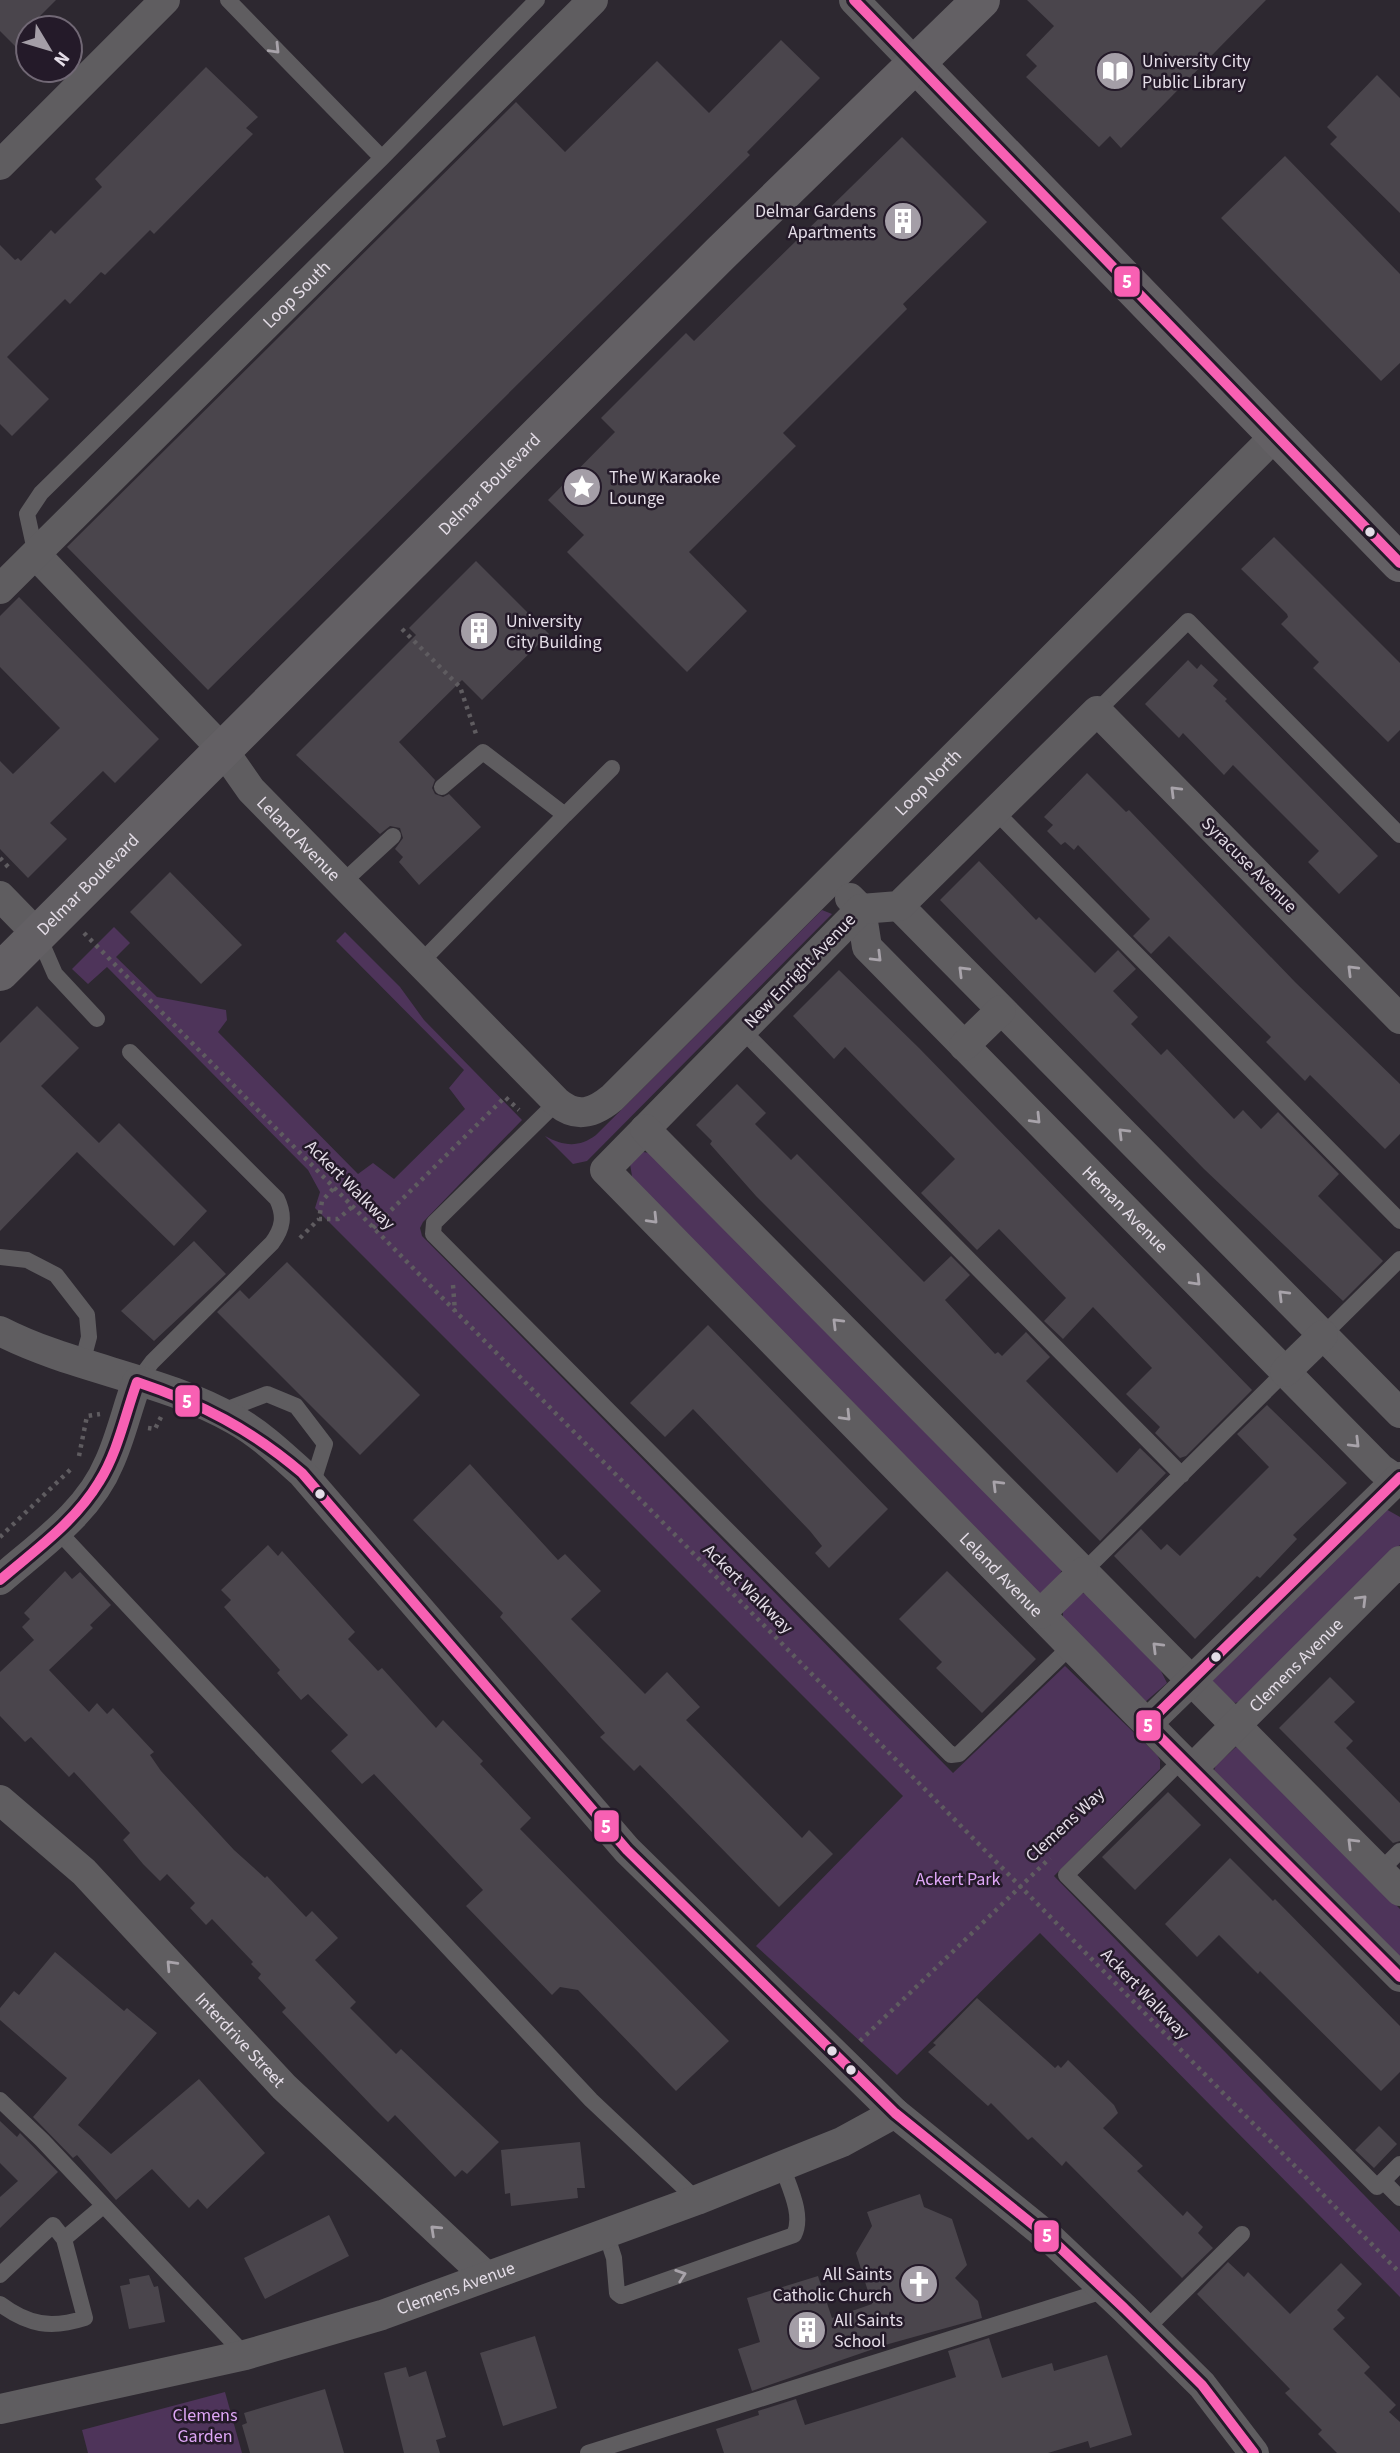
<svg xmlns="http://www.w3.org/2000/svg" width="1400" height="2453" font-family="'Source Sans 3',sans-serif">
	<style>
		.green { fill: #4e345a }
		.building { fill: #4a454c }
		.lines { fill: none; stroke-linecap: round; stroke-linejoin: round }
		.path { stroke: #5f5c60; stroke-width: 4.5; stroke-dasharray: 3.5 5; stroke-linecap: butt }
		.lane { stroke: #5f5d60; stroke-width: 16 }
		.street { stroke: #5f5d60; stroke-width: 30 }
		.secondary { stroke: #636064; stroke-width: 38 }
		.bus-1-casing { stroke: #241a29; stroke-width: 16 }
		.bus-1 { stroke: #f860b3; stroke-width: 10 }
		.oneway { stroke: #a8a3aa }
		.bus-dot { fill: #e4dde7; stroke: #241a29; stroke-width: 2.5 }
		.labels { text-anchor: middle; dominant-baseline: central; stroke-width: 5; stroke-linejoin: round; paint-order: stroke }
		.poi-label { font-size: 18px; fill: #e4dde7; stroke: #241a29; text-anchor: start }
		.street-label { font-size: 18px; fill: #e4dde7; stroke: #241a29 }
		.park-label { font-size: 18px; fill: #dea6f6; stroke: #241a29 }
		.line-badge { stroke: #241a29; stroke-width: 2.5 }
		.badge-label { font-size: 19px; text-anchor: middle; font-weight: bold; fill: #fff }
	</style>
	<rect width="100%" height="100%" fill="#2d2830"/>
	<path class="green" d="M822,910L832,914L587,1161L573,1164L545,1136C563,1146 579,1148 596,1135Z
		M114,927L130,943L116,957L157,997L226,1010L227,1020L218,1032L358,1174L373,1163L394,1179L465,1109L449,1088L464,1070L336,941L345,932L400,987L424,1020L522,1120L423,1222L420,1228L422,1236L953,1773L1065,1666L1157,1755L1160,1760V1769L1054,1876L1400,2232V2297L1040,1933L897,2075L756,1946L903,1796L315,1208L320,1192L308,1170L107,967L88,984L72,969Z
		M643,1152L650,1153L1062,1570L1053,1587L1037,1595L634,1188L630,1164Z
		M1384,1508L1400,1517V1545L1243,1701L1235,1703L1212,1684L1215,1672Z
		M1083,1593L1092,1598L1161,1671L1167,1683L1144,1703L1063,1618V1609L1077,1595Z
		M1236,1747L1243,1750L1400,1909V1967L1213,1773L1216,1765Z
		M225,2392L242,2453H88L82,2430Z"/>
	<path class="building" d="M0,0H56L28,28V37L17,48L0,31Z
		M1027,0H1266L1121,148L1110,136L1099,147L1026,77L1037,66L1026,55L1054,26Z
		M781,40L820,78L747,152L750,155L208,690L67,547L516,102L565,152L657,61L709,113Z
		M206,67L258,117L246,128L253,134L154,234L150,230L105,275L101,272L70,304L65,299L7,357L49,399L12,436L0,424V245L15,260L18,258L21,261L51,230L55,234L102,187L95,179Z
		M1377,75L1400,98V213L1330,144L1337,137L1327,127Z
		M902,137L987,222L903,304L907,309L783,433L796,446L689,552L747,611L687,672L567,552L584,535L548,500L615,432L601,418L686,333L694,341Z
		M1285,156L1400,274V363L1381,381L1221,218Z
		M1274,537L1400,663V730L1388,742L1313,668L1319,662L1281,624L1288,617L1287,614L1241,569Z
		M476,561L549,634L482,700L462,680L399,742L435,780L432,788L435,794L443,797L449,794L481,827L419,885L399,862L403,857L395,849L403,838L400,828L390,826L380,834L296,755L416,635L409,628Z
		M19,597L159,739L115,783L103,771L50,823L67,839L28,878L0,849V761L13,774L60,728L0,667V616Z
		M1188,660L1197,669L1201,664L1218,680L1213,686L1227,699L1225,701L1378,856L1339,894L1308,862L1319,851L1233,765L1224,775L1183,733L1179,738L1145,704Z
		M1087,773L1126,812L1129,810L1295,982L1400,1084V1134L1385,1149L1310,1075L1305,1081L1266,1042L1271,1037L1169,936L1151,954L1133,936L1150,919L1078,845L1074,850L1065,842L1061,845L1047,831L1053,825L1044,817Z
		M979,861L1036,920L1039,917L1095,973L1118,950L1136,969L1113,991L1138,1017L1131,1024L1161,1055L1167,1049L1234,1119L1243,1110L1261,1129L1278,1112L1339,1174L1318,1196L1383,1261L1343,1301L1204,1169L940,900Z
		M170,872L242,945L201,984L130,912Z
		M839,970L919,1048L1252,1390L1186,1456L1180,1458L1155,1433L1160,1427L1126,1394L1152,1368L1093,1307L1063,1339L1044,1321L1066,1298L999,1229L977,1250L921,1193L955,1159L845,1047L834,1059L793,1016Z
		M37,1006L79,1048L41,1086L99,1143L119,1123L207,1211L174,1246L77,1152L0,1231V1043Z
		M737,1084L766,1113L755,1124L791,1160L797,1154L924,1282L951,1256L970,1275L945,1300L995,1354L998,1352L1002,1356L1026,1332L1050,1357L1026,1381L1117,1473L1140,1448L1166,1473L1100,1541L756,1196L710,1144L712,1141L696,1125Z
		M194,1241L226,1274L154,1341L121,1311Z
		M287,1262L420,1395L360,1455L217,1312L240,1290L249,1299Z
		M708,1325L888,1509L829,1568L815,1553L822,1546L810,1531L693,1409L665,1437L630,1403Z
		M1267,1405L1347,1483L1293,1535L1297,1539L1260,1578L1257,1576L1195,1639L1114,1556L1141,1529L1161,1550L1167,1544L1180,1556L1269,1467L1237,1434Z
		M470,1464L558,1560L565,1554L601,1591L571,1619L645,1694L667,1672L700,1707L686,1720L802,1838L809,1830L833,1854L779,1907L640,1765L634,1771L600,1737L605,1733L500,1617L503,1613L413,1520Z
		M268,1545L278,1556L282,1551L355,1632L348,1639L378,1671L382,1668L436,1728L443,1720L483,1761L480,1764L531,1818L520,1829L729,2041L676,2091L578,1990L560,1987L552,1995L466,1906L483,1890L374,1774L362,1784L331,1751L348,1735L308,1694L301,1700L277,1673L280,1670L224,1607L231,1600L221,1590Z
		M65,1571L72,1579L80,1572L111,1605L90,1625L93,1628L49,1670L89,1712L97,1703L107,1714L113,1708L154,1752L150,1755L161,1771L234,1850L265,1878L267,1876L306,1917L312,1911L338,1938L315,1960L356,2002L350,2008L396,2054L401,2049L499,2142L467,2174L462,2170L455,2177L395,2115L388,2122L373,2107L282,2012L286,2008L258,1978L261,1974L251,1964L253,1962L212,1919L206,1925L190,1908L195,1903L167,1874L160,1881L143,1864L123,1840L130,1833L74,1772L69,1777L31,1737L25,1742L0,1716V1672L34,1640L22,1627L30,1619L24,1613Z
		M947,1571L1036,1659L982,1713L936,1668L942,1662L899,1619Z
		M1330,1677L1355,1702L1334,1722L1353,1741L1346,1748L1400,1803V1841L1393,1843L1279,1728Z
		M1168,1792L1201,1825L1135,1890L1102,1857Z
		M1230,1858L1273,1901L1275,1899L1400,2026V2072L1381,2091L1260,1971L1258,1974L1219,1935L1197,1957L1165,1924Z
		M55,1952L124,2011L127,2008L157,2033L78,2125L111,2154L199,2079L265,2153L207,2209L198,2199L189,2208L152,2169L116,2200L77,2155L73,2158L33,2117L67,2078L0,2020V2008L14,1991L19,1995Z
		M977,1998L1055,2068L1058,2065L1061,2068L1068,2060L1114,2105L1118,2113L1103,2128L1143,2166L1137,2171L1183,2216L1187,2211L1203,2227L1198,2233L1213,2248L1182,2278L1066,2161L1062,2166L1032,2137L1028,2140L991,2103L988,2106L928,2052L936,2045L933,2043Z
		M0,2121L17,2137L20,2133L58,2172L0,2228V2197L18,2181L0,2163Z
		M1379,2126L1397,2144L1374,2168L1355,2150Z
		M580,2142L585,2188H577L578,2198L511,2206L510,2193L505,2194L501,2150Z
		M920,2194L924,2207L952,2219L967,2265L955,2278L978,2301L982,2318L885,2345L752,2391L738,2349L760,2342L747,2298L818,2276L832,2318L872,2304L856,2253L872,2226L867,2212Z
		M329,2215L349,2256L265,2299L244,2258Z
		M1228,2262L1244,2277L1248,2272L1290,2314L1341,2263L1362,2284L1337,2310L1345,2318L1333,2329L1370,2367L1364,2373L1396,2405L1389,2412L1400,2422V2453H1337L1318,2434L1322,2430L1285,2393L1290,2389L1197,2294Z
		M149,2275L154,2287L158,2286L165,2322L129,2329L120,2286L130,2284L129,2279Z
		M535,2336L557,2408L503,2426L480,2353Z
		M989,2338L1002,2378L1052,2363L1054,2371L1107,2355L1132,2435L1090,2448L1088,2441L1048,2453H724L716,2429L759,2415L758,2411L796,2399L805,2425L857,2409L956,2377L948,2351Z
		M406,2367L409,2377L426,2371L446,2437L436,2440L440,2453H404L384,2373Z
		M325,2389L344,2453H250L242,2425L247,2423L244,2413Z"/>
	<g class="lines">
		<path class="path" d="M402,629L460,687L476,734
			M0,858L10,869
			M84,933L1400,2273
			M333,1189L322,1201L319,1219H338L352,1207
			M373,1228L505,1097L519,1110
			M300,1238L319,1219
			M453,1285L455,1312
			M148,1428L155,1429L162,1415
			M79,1456L87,1416L100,1414
			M0,1537L71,1469
			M860,2041L1050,1858"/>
		<path class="lane" d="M228,0L382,158
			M36,555L27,514L41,493L382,158L537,0
			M1097,711L1188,621L1400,835
			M995,811L1400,1221
			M565,815L612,768
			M342,883L393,836
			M38,935L55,974L97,1019
			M420,963L565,815L483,752L442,787
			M742,1030L1182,1475
			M130,1052L277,1199C285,1216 283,1228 272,1243L152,1362L137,1382
			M557,1102L434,1223L433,1234L951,1755L959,1754L1071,1646
			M0,1257L27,1260L56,1275L87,1315L89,1337L82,1363
			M1323,1335L1400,1259
			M220,1412L267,1394L296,1406L325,1444L312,1485
			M57,1530L591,2100L697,2200
			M1083,1572L1285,1372
			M1182,1760L1066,1875L1377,2187L1400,2164
			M1380,1871L1400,1851
			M0,2100L42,2140L245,2355
			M1383,2181L1400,2198
			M606,2233L614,2258L617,2293L621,2296L794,2235C804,2215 789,2187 782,2166
			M64,2239L103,2206
			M0,2275L53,2225L64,2239L85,2318C51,2329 28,2325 0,2304
			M1146,2329L1242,2234
			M588,2453L1106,2290"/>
		<g class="street">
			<path d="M854,0L915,63"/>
			<path d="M0,165L165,0"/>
			<path id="s1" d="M36,555L223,750L251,790L557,1102C577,1119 594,1113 612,1098L1275,436"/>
			<path id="s2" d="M0,589L593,0"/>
			<path d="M0,896L38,935"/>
			<path id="s3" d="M850,898L861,909L867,947L1381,1469L1400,1482"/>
			<path d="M899,906L1400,1413"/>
			<path id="s4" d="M1400,1019L1097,711L899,906L861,909L605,1170L1169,1746L1400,1977"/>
			<path d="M964,1046L1001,1010"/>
			<path d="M645,1129L1400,1891"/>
			<path d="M0,1331C74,1369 162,1378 235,1420C260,1434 281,1454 302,1473L627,1850L895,2113L1052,2240L1124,2308L1202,2385L1254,2453"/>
			<path d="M1285,1372L1323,1335"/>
			<path d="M0,1580C39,1546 89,1512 109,1463C121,1437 127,1408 137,1382"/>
			<path d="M1040,1614L1083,1572"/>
			<path d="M1147,1724L1400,1477"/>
			<path id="s5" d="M1192,1769L1400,1561"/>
			<path id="s6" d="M0,1800L84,1872L284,2087L486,2276"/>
			<path id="s7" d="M0,2409L245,2355L382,2315L697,2200L842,2142L895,2113"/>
		</g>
		<g class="secondary">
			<path d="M915,63L1400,563"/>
			<path id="s8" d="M0,972L720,254L981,0"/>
		</g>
		<defs>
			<path id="bus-1" d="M854,0L1400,563
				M1400,1477L1147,1724L1400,1977
				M0,1580C35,1550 75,1522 99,1482C118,1452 125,1415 137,1382C200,1403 252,1430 302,1473L627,1850L895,2113L1052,2240L1124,2308L1202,2385L1254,2453"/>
		</defs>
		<use href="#bus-1" class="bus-1-casing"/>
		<use href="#bus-1" class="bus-1"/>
	</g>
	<defs><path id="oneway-chevron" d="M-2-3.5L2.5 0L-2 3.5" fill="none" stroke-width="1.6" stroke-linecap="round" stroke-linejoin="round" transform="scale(1.75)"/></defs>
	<g class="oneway">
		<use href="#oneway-chevron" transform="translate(275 49) rotate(46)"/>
		<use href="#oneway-chevron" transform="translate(1175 791) rotate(-135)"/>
		<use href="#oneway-chevron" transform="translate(877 957) rotate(45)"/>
		<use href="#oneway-chevron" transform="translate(1352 970) rotate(-135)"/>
		<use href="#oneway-chevron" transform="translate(963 971) rotate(-135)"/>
		<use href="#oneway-chevron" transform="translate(1036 1119) rotate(46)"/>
		<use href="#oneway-chevron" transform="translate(1123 1133) rotate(-135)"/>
		<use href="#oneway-chevron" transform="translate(653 1219) rotate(46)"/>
		<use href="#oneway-chevron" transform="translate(1196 1281) rotate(46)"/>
		<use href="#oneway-chevron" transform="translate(1283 1295) rotate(-135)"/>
		<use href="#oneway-chevron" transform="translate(837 1323) rotate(-135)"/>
		<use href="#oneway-chevron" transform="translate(846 1416) rotate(46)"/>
		<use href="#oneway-chevron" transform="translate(1355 1443) rotate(45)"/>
		<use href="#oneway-chevron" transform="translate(997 1485) rotate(-135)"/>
		<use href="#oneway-chevron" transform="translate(1362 1600) rotate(-45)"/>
		<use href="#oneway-chevron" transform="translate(1157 1647) rotate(-135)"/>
		<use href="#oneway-chevron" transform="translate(1352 1843) rotate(-135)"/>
		<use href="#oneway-chevron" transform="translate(171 1965) rotate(-133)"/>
		<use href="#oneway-chevron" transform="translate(435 2230) rotate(-137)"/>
		<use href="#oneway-chevron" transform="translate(681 2275) rotate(-19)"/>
	</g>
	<defs>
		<symbol id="library-disc" viewBox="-11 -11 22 22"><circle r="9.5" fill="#a49ea7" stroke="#241a29"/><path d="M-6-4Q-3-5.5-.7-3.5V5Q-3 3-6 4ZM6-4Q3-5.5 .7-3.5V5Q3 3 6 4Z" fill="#fff"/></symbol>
		<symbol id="building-disc" viewBox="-11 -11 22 22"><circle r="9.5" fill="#a49ea7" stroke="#241a29"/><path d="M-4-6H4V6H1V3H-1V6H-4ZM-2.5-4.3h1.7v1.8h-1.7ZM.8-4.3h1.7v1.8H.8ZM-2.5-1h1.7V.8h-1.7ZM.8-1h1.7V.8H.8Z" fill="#fff"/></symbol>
		<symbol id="sight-disc" viewBox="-11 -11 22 22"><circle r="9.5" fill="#a49ea7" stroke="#241a29"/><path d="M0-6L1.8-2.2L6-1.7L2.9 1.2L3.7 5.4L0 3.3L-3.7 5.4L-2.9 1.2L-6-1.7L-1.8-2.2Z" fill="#fff"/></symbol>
		<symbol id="church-disc" viewBox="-11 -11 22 22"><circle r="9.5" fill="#a49ea7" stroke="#241a29"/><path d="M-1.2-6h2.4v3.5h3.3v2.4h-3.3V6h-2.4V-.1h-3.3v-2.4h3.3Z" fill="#fff"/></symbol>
	</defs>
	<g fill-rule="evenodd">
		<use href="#library-disc" x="1093" y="49" width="44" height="44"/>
		<use href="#building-disc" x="881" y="199" width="44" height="44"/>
		<use href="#sight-disc" x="560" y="465" width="44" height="44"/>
		<use href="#building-disc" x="457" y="609" width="44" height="44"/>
		<use href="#church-disc" x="897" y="2262" width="44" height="44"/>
		<use href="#building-disc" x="785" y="2308" width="44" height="44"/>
	</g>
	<g class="bus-dot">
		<circle cx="1370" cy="532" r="6"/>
		<circle cx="320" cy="1494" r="6"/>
		<circle cx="1216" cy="1657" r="6"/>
		<circle cx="832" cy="2051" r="6"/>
		<circle cx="851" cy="2070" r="6"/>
	</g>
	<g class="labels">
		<g class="poi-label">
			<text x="1142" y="61">University City<tspan x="1142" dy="21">Public Library</tspan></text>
			<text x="876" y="211" text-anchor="end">Delmar Gardens<tspan x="876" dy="21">Apartments</tspan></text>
			<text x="609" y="477">The W Karaoke<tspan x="609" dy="21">Lounge</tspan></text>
			<text x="506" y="621">University<tspan x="506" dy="21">City Building</tspan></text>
			<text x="892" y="2274" text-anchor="end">All Saints<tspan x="892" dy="21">Catholic Church</tspan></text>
			<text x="834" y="2320">All Saints<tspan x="834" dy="21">School</tspan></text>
		</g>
		<g class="street-label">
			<text stroke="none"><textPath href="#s2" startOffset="418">Loop South</textPath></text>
			<text stroke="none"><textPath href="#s8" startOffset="691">Delmar Boulevard</textPath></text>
			<text stroke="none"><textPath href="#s1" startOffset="1264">Loop North</textPath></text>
			<text stroke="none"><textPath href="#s1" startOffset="387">Leland Avenue</textPath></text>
			<text transform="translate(1249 865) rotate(45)">Syracuse Avenue</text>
			<text stroke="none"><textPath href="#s8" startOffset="124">Delmar Boulevard</textPath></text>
			<text transform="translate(800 971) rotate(-46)">New Enright Avenue</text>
			<text transform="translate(350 1185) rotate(45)">Ackert Walkway</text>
			<text stroke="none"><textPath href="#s3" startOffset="422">Heman Avenue</textPath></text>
			<text stroke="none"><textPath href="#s4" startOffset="1680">Leland Avenue</textPath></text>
			<text transform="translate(748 1589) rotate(45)">Ackert Walkway</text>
			<text stroke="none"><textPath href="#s5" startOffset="147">Clemens Avenue</textPath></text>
			<text transform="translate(1065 1825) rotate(-43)">Clemens Way</text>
			<text transform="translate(1145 1994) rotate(46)">Ackert Walkway</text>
			<text stroke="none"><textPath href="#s6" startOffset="340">Interdrive Street</textPath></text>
			<text stroke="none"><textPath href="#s7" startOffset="472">Clemens Avenue</textPath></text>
		</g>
		<g class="park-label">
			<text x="958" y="1879">Ackert Park</text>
			<text x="205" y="2415">Clemens<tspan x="205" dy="21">Garden</tspan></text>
		</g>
	</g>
	<g class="line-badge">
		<rect x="1113" y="265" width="28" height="33" rx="7" fill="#f860b3"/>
		<rect x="174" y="1384" width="27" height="34" rx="7" fill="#f860b3"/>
		<rect x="1135" y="1709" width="27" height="33" rx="7" fill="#f860b3"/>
		<rect x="593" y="1809" width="27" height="34" rx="7" fill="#f860b3"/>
		<rect x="1033" y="2219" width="27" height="34" rx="7" fill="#f860b3"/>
	</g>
	<g class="badge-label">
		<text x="1127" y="288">5</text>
		<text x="187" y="1408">5</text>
		<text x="1148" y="1732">5</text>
		<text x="606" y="1833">5</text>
		<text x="1047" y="2242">5</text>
	</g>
	<g transform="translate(49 49) rotate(128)"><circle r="33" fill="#241a29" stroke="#716875" stroke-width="2"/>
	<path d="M0-5L12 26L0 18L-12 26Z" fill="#a49ea7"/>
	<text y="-10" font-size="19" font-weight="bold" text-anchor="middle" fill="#e4dde7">N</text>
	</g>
</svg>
